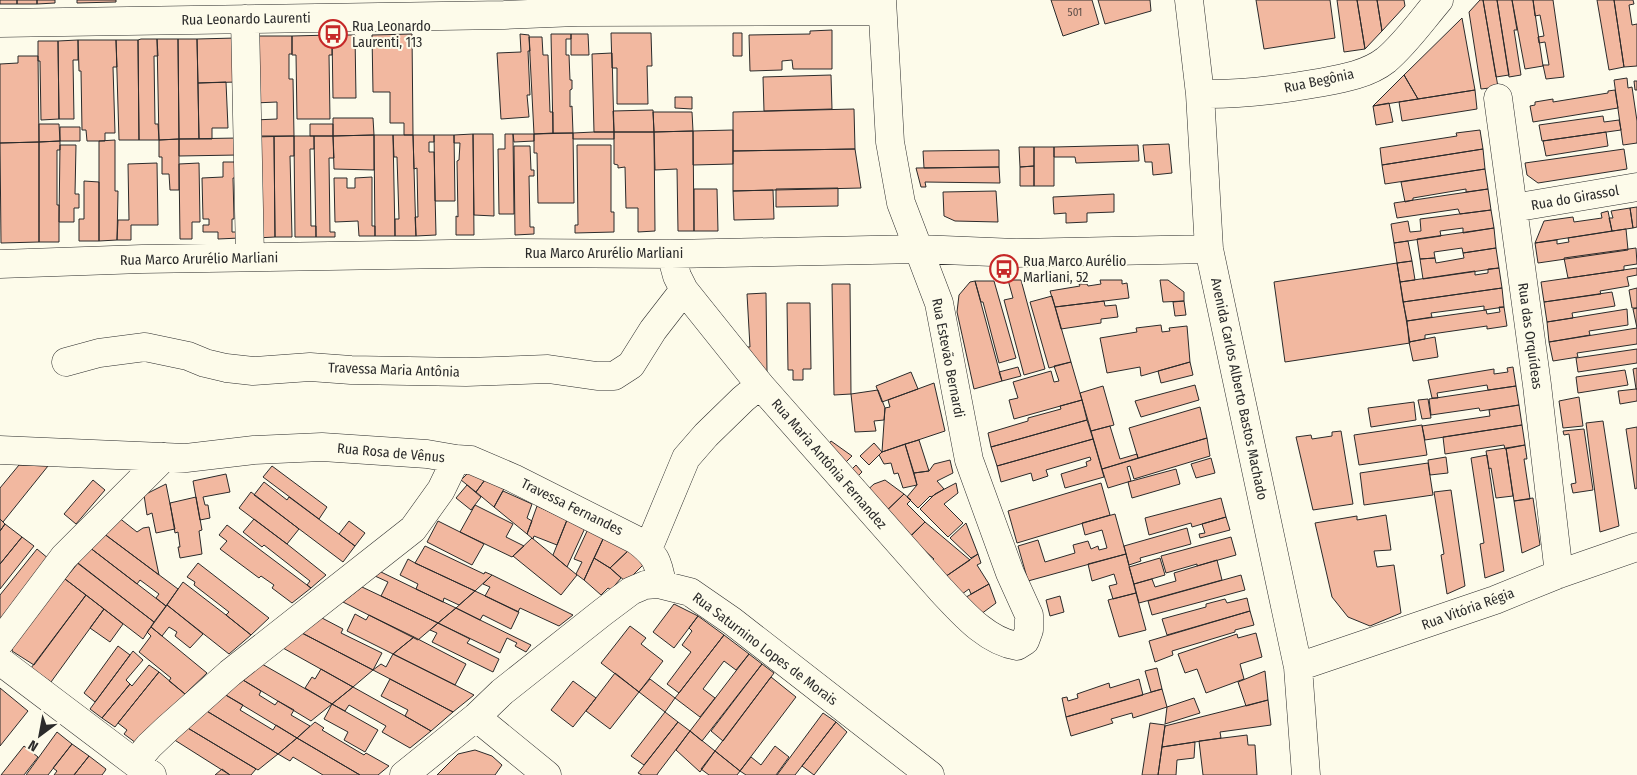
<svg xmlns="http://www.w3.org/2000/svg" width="1637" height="775" font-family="'Fira Sans Condensed',sans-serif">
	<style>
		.building { fill: #f2b8a0; stroke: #2b2b2b }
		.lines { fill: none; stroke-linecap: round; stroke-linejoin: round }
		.minor-casing { stroke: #2b2b2b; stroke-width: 29 }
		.minor { stroke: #fdfbea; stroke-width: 28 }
		.labels { text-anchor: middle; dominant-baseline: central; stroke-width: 4; stroke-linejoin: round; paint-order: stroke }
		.number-label { font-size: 11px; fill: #5d4e48 }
		.street-label { font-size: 14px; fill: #2b2b2b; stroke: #fdfbea }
		.poi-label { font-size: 14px; fill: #2b2b2b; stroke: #fdfbea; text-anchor: start }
	</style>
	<rect width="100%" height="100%" fill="#fdfbea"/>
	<path class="building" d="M0,0H17V4H0Z
		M17,0H37V4H17Z
		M37,0H55V3L37,4Z
		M77,0H116V2L77,3Z
		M1051,0H1092L1099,24L1063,36Z
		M1098,0H1150L1151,11L1105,24Z
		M1256,0H1330L1335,38L1264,49Z
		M1337,0H1357L1365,49L1344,52Z
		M1357,0H1377L1382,31L1365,49Z
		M1377,0H1404L1405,6L1382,31Z
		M1480,0H1483L1498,87L1481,89L1469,12Z
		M1483,0H1497L1509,75L1496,77Z
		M1497,0H1512L1517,30H1514L1521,75L1509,77Z
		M1512,0H1533L1543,66L1525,69Z
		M1533,0H1553L1564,77L1546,79L1543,65H1549L1545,42L1539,43L1538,37L1544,36L1540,15L1535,16Z
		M1597,0H1614L1624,67L1609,70Z
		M1614,0H1633L1634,4L1629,5L1632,25L1637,24V66L1624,67Z
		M1462,18L1475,90L1418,99L1404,75Z
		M832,30V69H793L792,60L782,61V70L750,71L749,35L810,34V31Z
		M611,33H651L652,66H647L648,104H617V68H612Z
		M733,33H742V56H733Z
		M412,34L413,135H404V123H390V92H373L372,35Z
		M520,34L529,35L530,51H528L530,95H527L529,117L501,119L497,53L521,52Z
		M551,34H571V39H566V55H569L570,80H572V89L570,90V107L572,106L573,133H553Z
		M571,34H588L589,55H571Z
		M332,35V55H329L330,119H297L296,55H292V36Z
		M332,35H355L356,98H333Z
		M254,36H292V54H289V79H293L294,136L254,137V120L277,119V102L254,103Z
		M529,37H542L543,55H548L550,112H553V133L534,134Z
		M236,38L237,82L198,83L197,39Z
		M141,39H157L158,56H154L155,124H158L159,140H139L138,40Z
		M157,39H178L179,139L159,140Z
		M178,39H197L199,139H179Z
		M78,40H116L117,67H113L115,133H105V141H87L86,130H82L81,71H79Z
		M78,40V60H73L74,119H59L58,41Z
		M116,40H138L139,140H119Z
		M38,41H58L59,119L41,120L40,61H38Z
		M612,53L614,132H594L592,54Z
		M18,56H38L39,142L0,143V64L18,63Z
		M831,75L832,109L764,111L763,77Z
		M1404,75L1418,99L1373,106Z
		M1627,78L1628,88L1632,87L1637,121V143L1623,145L1614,80Z
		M1634,81H1637V90H1635Z
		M226,82L228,128H212V139H199L198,83Z
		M1475,90L1477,109L1402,121L1399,102Z
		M1615,90L1618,108L1533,122L1530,106L1535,105V102L1553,99V102L1608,93V91Z
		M675,97H692V109L675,108Z
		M1389,103L1393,122L1376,125L1373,106Z
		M854,109L855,149L733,151V112Z
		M653,110L654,132H614L613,111Z
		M653,112H692L693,131L654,132Z
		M1603,116L1604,122L1619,120L1621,130L1542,141L1539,125Z
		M333,118H373L374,135L333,136Z
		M39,124H59L60,141L39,142Z
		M310,124H333V136H310Z
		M60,127H80V141H60Z
		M733,130V164L693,165V131Z
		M1480,130L1483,149L1382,165L1380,148L1457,136L1456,133Z
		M693,131L694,231H678L677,169L655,170L654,132Z
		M594,132H614V139H573V133Z
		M614,132H654L655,231L638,232V208H626L625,167L618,168V165L614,164Z
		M1606,132L1608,146L1546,156L1543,141Z
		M573,133L574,203H538L537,153H534V134Z
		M473,134L474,235H456V216L458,217L457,161L459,160L460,143H454V135Z
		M473,134H493L494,216L474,215Z
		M505,134H513L514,214H499L498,149H505Z
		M513,134H534V141L514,142Z
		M374,135V170L334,169L333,136Z
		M374,135H393L395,236H375Z
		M393,135H413L416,236H395V219H399L397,157H394Z
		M413,135H434V142H429V152H434L436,235L416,236L415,217H418L417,168L414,169Z
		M434,135H454L455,201H435Z
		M258,136H274L275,237L256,238Z
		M274,136H294V156H290L292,237H275Z
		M294,136H314V149H310L311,226H316V237H295Z
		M314,136H333L334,158H329L330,232H335V237H316Z
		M238,138V155L179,156V139Z
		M179,139V190H170L169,174H162V157H159V140Z
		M115,140V191H118L117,240L99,241V141Z
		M60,141V150H57V205H59V242H39V142Z
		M39,142V242L1,243L0,143Z
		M1169,144L1172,173L1153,175L1152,162H1145L1143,145Z
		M60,145H76L75,194H79V208H74V222H59Z
		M577,145H611V212H614V232L575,233V225H578Z
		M1138,145L1139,161L1076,163L1075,157H1054V147Z
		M514,146H530L531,170H534V176H529L530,227H534V234L515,235Z
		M1019,147H1034V166L1020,167Z
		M1034,147H1054V186H1034Z
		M855,149L861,188L733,191V151Z
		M1483,149L1485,169L1385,184L1382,165Z
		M1624,149L1627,169L1538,183L1527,175L1525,163Z
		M999,150V167L924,168L923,151Z
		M223,162H238L239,178H233L234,219H232V232H240V238L218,239V232H203V225H209V219H203L202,178L223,177Z
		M157,163L158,225H131V240H117L118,220H129L128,164Z
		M199,163L200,222H192V239H180L179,164Z
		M1034,166V186H1020V167Z
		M999,167L1000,183L925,182L926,187H921L916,168Z
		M1485,169L1488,189L1466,192V189L1413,198V200L1405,202L1401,182Z
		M372,177V226H375V236H359L358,221L335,222L334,178H347V188H355V178Z
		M84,181L99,182V241H79V219H84Z
		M838,188V206L776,207V189Z
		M694,189H717L718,231H694Z
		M1488,189L1491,210L1460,214L1458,209L1397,218L1394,203Z
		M773,190L774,219L734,220L733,191Z
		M996,191L998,222L955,221L944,216L943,192Z
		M1114,194V212L1087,213V222L1066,223V213L1054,214L1053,197Z
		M1637,207V227L1633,228L1630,208Z
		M1630,208L1633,228L1612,231L1609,218H1613L1611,211Z
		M1491,210L1494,228L1463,233V228L1440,231L1441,236L1394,243L1391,224L1408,221L1410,232L1421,231L1420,219Z
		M1608,211L1612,231L1535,243L1544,221L1573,217L1574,222L1602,218L1601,213Z
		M1494,228L1496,248L1463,253L1462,248L1434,252L1435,258L1420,259L1417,239Z
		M1626,229L1628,250L1538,263L1535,243L1557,240V244L1569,242L1568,238Z
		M1408,241L1412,261L1397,263L1394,243Z
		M1496,248L1499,268L1423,279L1420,259L1435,258L1436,263L1464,258L1463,253Z
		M1636,248L1637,264L1624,266V270L1568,278L1564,258Z
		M1412,261L1415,280L1400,282L1397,263Z
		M1397,263L1410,343L1285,362L1274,282Z
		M1499,268L1502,288L1403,302L1400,282L1475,271V275L1488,273V269Z
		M1637,268V275L1627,277L1629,286L1600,291L1601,294L1544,302L1541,282Z
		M1008,280H1021L1045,369L1024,375L1004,300L1013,298Z
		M1100,280H1122V284L1127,283L1129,298L1055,307L1050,291L1080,286L1079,284H1087L1088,286L1101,284Z
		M1160,280H1168L1184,292V301L1163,302Z
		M975,281L1002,381L974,389L957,312L959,295L970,282Z
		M975,281H994L1016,358L999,363L983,302H981Z
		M832,284H850L851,394L834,395Z
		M1502,288L1504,307L1484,310V306L1431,313L1432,317L1407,321L1403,302Z
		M1637,288V308H1632L1629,290Z
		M1612,292L1615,306L1572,313L1573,318L1547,322L1544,302Z
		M766,293L767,373L743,347H750L747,294Z
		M1052,296L1071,362L1049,368L1030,302Z
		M1104,301L1105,306L1116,305L1118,317L1101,319V323L1061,329L1055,307Z
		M1184,301L1186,315L1175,316L1173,302Z
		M787,303H810L811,369H803V380H793V370H788Z
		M1499,307H1504L1507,326L1487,329V326L1425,335V339L1409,342L1407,321L1486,310L1487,314L1500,312Z
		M1637,308V328L1633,309Z
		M1627,309L1628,325L1589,331L1590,335L1549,342L1547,322Z
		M1161,325L1162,332L1170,331L1169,328L1187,326L1190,362L1141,376L1140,367L1107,373L1100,338L1137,332L1136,328Z
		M1637,328V344L1577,353L1578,357L1553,361L1549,342Z
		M1435,337L1438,357L1413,361L1409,342Z
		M1637,349V363L1578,372L1576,358Z
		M1071,362L1082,400L1014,419L1009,400L1018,398L1013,382L1051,371L1054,382L1059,381L1054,366Z
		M1190,362L1193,375L1161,383L1158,371Z
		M1018,367L1021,376L1002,381L999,372Z
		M1513,367L1516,386L1488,390L1487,385L1437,393L1438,398H1432L1428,380L1494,369V374L1508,372L1507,368Z
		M1637,368V389H1636L1633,369Z
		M1625,370L1628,385L1578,393L1576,377Z
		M911,372L918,389L882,402L876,386Z
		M934,383L945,431L882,452L885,408L890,407L888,400Z
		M1195,385L1199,400L1141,417L1135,401Z
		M1103,386L1114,425L1091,431L1080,393Z
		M1516,386L1519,405L1480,411L1479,408L1431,415L1429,399Z
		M1636,389H1637V401L1620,404L1618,391Z
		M878,390L885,408L884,420L874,421L876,431L855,432L851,394Z
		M1579,397L1583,426L1563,428L1559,401Z
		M1428,399L1431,418L1422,419L1418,400Z
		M1082,400L1087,420L991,447L988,433L1028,421V418L1061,409L1060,406Z
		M1414,402L1416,420L1371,427L1368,408Z
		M1519,405L1522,425L1425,440L1422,426L1490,416L1489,410Z
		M1200,407L1207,438L1138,458L1129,428Z
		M1087,420L1093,439L997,466L991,447Z
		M1603,421L1619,526L1600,532L1586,423Z
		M1422,425L1427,455L1359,465L1354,435Z
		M1522,425L1525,445L1505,449L1504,445L1445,454L1443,437Z
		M1110,426L1120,459L1137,454L1138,458L1102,469L1091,431Z
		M1637,427V488L1635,489L1626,429Z
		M1584,429L1593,490L1573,493L1571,484L1576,483L1569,434L1564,435L1563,431Z
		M1341,431L1353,504L1313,510L1296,437L1311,435L1312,439L1332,436V432Z
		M1207,438L1210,456L1134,479L1130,466L1127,467L1131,481L1108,488L1102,469Z
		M1093,439L1104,477L1065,488L1061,474L1087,466L1086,462L1091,460L1090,457L1046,470L1048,476L1033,481L1031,473L1001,482L997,466Z
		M919,440L929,471L914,473L905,444Z
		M831,441L852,456L840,468L825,449Z
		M874,443L882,452L869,465L860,456Z
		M905,444L917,485L903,488L898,473L894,474L891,463L884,464L879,455L882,452Z
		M1525,445L1527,459H1524L1530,499L1514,501L1506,448Z
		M1506,448L1513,496L1496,498L1491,468L1489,469L1486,451Z
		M1487,455L1504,571L1485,578L1480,544L1484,543L1471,458Z
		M1446,457L1448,473L1430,475L1428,460Z
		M1211,458L1215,473L1196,478L1191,464Z
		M950,460L953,473L937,481L944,489L931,497L930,496L918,508L907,497L917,485L914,473L929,471L934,464Z
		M1428,463L1433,495L1364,505L1360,473Z
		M19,465L48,466L3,522L0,519V488Z
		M856,465L862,472L852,482L846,475Z
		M272,466L327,507L319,519L263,477Z
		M472,469L487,477L476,492L461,480Z
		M1176,469L1180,484L1132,498L1128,482Z
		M226,474L230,492L203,497L205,505H208L210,518L200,520L193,481Z
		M487,477L506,485L494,507L476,492Z
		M93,480L105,490L76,524L64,514Z
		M885,480L904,494L881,516L863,494L874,484Z
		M264,482L287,500L289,497L355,546L343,562L254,495Z
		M956,483L958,493L944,504L963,523L948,537L920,509L935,494Z
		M1101,483L1110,515L1017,543L1008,511Z
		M166,484L175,529L156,533L152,513L147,515L144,495Z
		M467,485L481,497L471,510L456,498Z
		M1451,490L1465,586L1447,594L1441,555L1444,554L1434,492Z
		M503,491L532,504L527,518L532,521L527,534L494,507Z
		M251,492L299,529L287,544L239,508Z
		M904,494L911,500L907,504L925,522L905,541L881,516Z
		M196,497L202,530L199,531L202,554L180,558L178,547H180L178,532L175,533L170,503Z
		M1221,498L1226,517L1192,527L1191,523L1149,535L1145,518Z
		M1533,498L1540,545L1522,553L1514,501Z
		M475,505L513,524L506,537L524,546L512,557L460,532Z
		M537,506L567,520L557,545L534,536L533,539L527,534Z
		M1115,514L1126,554L1028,581L1018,546L1038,540L1045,562L1075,553L1073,545L1088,541L1091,549L1098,546L1099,550L1107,548L1102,530L1085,535L1082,523Z
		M1386,515L1391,550L1374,551L1377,567L1394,565L1401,613L1370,626L1348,617L1332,597L1315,523L1357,516V520Z
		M118,517L137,532L143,528L149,527L159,575L103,533Z
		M1226,517L1230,530L1200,538L1199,534L1205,533L1202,524Z
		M0,519L5,524L0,531Z
		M254,519L287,544L326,575L311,588L307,585L310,581L264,545L262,547L243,532Z
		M567,520L585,528L567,567L553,555Z
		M349,521L365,533L355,546L339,534Z
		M438,521L484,544L472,565L427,542Z
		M925,522L970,560L942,579L927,564L934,559L910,537Z
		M966,523L978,554L971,558L950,538Z
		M5,524L22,537L0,564V531Z
		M227,525L311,588L292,603L272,588L274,585L261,576L259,578L220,549L227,541L219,535Z
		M1187,528L1191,544L1140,558L1141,561L1129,565L1124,546Z
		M588,529L604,537L584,580L576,574L582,562L574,559Z
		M103,533L178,589L166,606L156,598L159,594L140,580L137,584L89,547Z
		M22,537L34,546L0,589V564Z
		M604,537L630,549L610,568L594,558Z
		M1231,537L1236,555L1197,566V564L1166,573L1161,556Z
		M532,538L577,575L561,595L513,556Z
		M425,546L484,574L485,572L492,575L475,591L415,563Z
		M89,547L166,606L154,622L76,562Z
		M37,549L49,559L0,628V595Z
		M630,549L646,562L631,577L630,576L625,581L610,568Z
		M978,554L981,563L977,565L989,584L971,594L969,589L958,597L942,579Z
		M1126,554L1136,593L1113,599L1109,586L1117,584L1114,574L1092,581L1088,564Z
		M594,558L610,568L621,578L611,590L608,588L601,595L584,580Z
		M1160,558L1165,575L1134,584L1129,567Z
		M408,559L415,563L475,591L459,605L444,598L443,602L416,589L418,584L400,575Z
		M1217,560L1222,580L1139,603L1134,584L1152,579L1155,587L1176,581L1174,573Z
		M78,563L154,622L143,639L65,579Z
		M198,563L269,618L251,635L226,615L229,612L194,585L195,582L187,577Z
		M381,572L416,589L456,608L438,623L381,596L388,582L375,576Z
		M492,575L573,615L559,626L520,608L518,612L485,596L490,587L483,584Z
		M1241,575L1245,590L1152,615L1148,601Z
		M61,576L86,595L34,665L12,651L14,640Z
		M183,582L226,615L251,635L229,654L167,605Z
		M989,584L996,603L977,617L961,600Z
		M362,587L438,623L418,640L343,602Z
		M475,591L519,612L511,629L483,615L480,620L456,608Z
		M1136,593L1146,630L1119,637L1108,600Z
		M86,595L104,609L51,682L31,668Z
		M1060,596L1064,612L1050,616L1046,600Z
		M1247,598L1250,611L1167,635L1162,619L1206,607V604L1225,599L1227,603Z
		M674,604L698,616L674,648L653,632Z
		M167,605L203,634L190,648L175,636L177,632L169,627L162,636L151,627Z
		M456,608L480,620L531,645L526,652L515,646L517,643L507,638L500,653L438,623Z
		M104,609L123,624L110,642L90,628Z
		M1250,611L1254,625L1235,630V632L1172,651L1173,655L1155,662L1149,641Z
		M355,614L366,620L369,615L414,637L393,654L347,631Z
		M698,616L724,635L679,693L667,684L691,652L682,645L692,631L689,628Z
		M322,618L343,629L341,633L382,653L373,670L302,633Z
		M438,623L470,639L467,643L499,659L493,672L432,642L437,633L430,630Z
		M630,626L646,638L641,644L663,661L639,692L601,663Z
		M151,627L207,673L185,694L169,681L171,678L139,652L151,636L147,632Z
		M302,633L373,670L353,687L283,648Z
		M1256,633L1262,657L1240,664L1244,679L1206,693L1197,669L1185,673L1178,654L1237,634L1238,638Z
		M724,635L749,654L736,670L724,661L703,689L715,698L700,717L675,698Z
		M414,637L466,664L455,685L393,654Z
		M118,646L130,655L95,702L84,693Z
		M133,651L143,660L126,680L130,684L102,718L90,709Z
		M393,654L455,685L474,695L453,712L373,670L381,664L386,667Z
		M749,654L762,664L702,741L690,731Z
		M262,664L332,704L311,721L243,680Z
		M762,664L774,673L723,741L711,731Z
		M149,665L159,672L118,723L115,727L102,718L130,684L132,686Z
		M1157,668L1162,689L1151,692L1145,671Z
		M321,669L353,687L332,704L305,688L312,677L315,679Z
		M1265,671L1268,700L1246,706L1238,682Z
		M159,672L185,694L136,743L124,734L127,730L118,723Z
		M615,673L639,692L610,729L586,711Z
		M771,677L796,697L740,771L715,751Z
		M390,679L453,712L431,731L405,716L408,710L381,696Z
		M650,679L675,698L665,712L639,692Z
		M1139,679L1143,695L1066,717L1062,698L1067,697L1068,701L1078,698L1077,694L1109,683L1110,688Z
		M243,680L261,691L259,695L275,705L278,701L294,710L291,715L310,726L297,738L224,694Z
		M573,681L596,698L573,727L551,710Z
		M353,687L405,716L431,731L410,748L382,732L386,726L349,705L345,711L332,704Z
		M0,688L28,711L0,746Z
		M1162,689L1167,707L1133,718L1132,713L1111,719L1113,723L1071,736L1066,717Z
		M224,694L243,705L240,710L273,730L276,725L297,738L278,754L205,710Z
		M1194,698L1200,713L1165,724L1167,707Z
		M1268,700L1271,725L1220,732L1221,738L1162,747L1165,726Z
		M332,704L378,730L365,752L344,740L348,732L324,719Z
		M205,710L278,754L258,770L186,727Z
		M665,712L678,722L644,765L631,756Z
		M823,713L836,722L795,775H777Z
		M315,722L324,728L322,730L364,755L366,753L389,766L378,775H360L297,738Z
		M678,722L690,731L658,773L657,775H642L638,773Z
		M836,722L847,732L814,775L802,766Z
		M1150,723L1165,725L1158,775H1142Z
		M186,727L256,769L251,775H230L173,739Z
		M690,731L715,751L700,772L676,750Z
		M57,732L72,744L48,775H26Z
		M1247,735L1248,745H1255L1257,775H1203L1199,741Z
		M297,738L360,775H323L293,757L290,761L278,754Z
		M1195,742L1194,758L1177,760L1176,775H1158L1162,747Z
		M72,744L89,756L74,775H54L57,771L53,768Z
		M24,746L38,757L24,775H1Z
		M775,746L789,757L776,775H746L740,771L751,757L761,765Z
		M475,750L492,756L502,765L495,775H437L458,754Z
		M715,751L740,771L737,775H709L701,769Z
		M89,756L106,769L105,771L102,775H74Z
		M222,769L230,775H215Z"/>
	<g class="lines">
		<defs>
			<path id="minor" d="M1189,0L1200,94L1209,249L1298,667L1306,775
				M245,19L250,257
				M0,23L504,15L577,12L882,11
				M1200,94C1241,95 1278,90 1318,83C1340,79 1367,75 1386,60C1406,43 1422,20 1439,0
				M1498,98L1537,385L1559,574
				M1513,208L1637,187
				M671,254L677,276L684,290L760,385L941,590C962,612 986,641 1017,646L1025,641L1029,630V615L1010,573L969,460L939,303L901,203L890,142L882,0
				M0,264L142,259L515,253L671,254L919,249L1016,253L1209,249
				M66,362L99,353L145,347L188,356L205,363L226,368L253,371L310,367L351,370L466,372L548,369L597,376H614L631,365L653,330L684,290
				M0,450L186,458L254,450L322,447L427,454L456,459L441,490L413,529L230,673L168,728L149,746L135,763L152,775
				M456,459L471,460L513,478L636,540C656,555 658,561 662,584
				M648,549L686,458L706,435L743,399L760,385
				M0,642L64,557L164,457
				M0,661L135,763
				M1298,667L1495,600L1559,574L1637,547
				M476,717L547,775
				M404,775L476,717L502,692L603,612L631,591L645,585L658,584L690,592L732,621L930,775"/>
		</defs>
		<use href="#minor" class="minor-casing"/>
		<use href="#minor" class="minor"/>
	</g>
	<defs>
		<symbol id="bus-ring" viewBox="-11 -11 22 22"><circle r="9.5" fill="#fdfbea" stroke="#c62828" stroke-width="1.5"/><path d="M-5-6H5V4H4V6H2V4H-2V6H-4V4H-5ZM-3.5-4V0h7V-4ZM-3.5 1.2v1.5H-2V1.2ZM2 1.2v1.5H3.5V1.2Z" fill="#c62828"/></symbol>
	</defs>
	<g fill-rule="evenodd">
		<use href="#bus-ring" x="317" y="18" width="32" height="32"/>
		<use href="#bus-ring" x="988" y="253" width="32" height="32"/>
	</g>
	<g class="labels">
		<g class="number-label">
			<text x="1075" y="12">501</text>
		</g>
		<g class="street-label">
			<text transform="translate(246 19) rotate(-1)">Rua Leonardo Laurenti</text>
			<text transform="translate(1319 81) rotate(-12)">Rua Begônia</text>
			<text transform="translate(1575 198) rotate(-10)">Rua do Girassol</text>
			<text x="604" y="253">Rua Marco Arurélio Marliani</text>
			<text transform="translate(199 259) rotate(-1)">Rua Marco Arurélio Marliani</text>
			<text transform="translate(1530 336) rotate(82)">Rua das Orquídeas</text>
			<text transform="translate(948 358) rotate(79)">Rua Estevão Bernardi</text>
			<text transform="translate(394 370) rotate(2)">Travessa Maria Antônia</text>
			<text transform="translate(1239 389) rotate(78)">Avenida Carlos Alberto Bastos Machado</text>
			<text transform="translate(391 453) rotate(5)">Rua Rosa de Vênus</text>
			<text transform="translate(829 464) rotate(49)">Rua Maria Antônia Fernandez</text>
			<text transform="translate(572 507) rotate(26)">Travessa Fernandes</text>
			<text transform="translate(1468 609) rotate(-20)">Rua Vitória Régia</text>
			<text transform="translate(765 649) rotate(37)">Rua Saturnino Lopes de Morais</text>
		</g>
		<g class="poi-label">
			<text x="352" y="26">Rua Leonardo<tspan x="352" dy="16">Laurenti, 113</tspan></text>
			<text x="1023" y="261">Rua Marco Aurélio<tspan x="1023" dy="16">Marliani, 52</tspan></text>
		</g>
	</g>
	<g transform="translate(40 735) rotate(212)" stroke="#fdfbea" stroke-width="4" paint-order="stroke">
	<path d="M0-4L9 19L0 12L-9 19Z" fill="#2b2b2b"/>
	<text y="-8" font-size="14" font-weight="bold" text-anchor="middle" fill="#2b2b2b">N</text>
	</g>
</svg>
